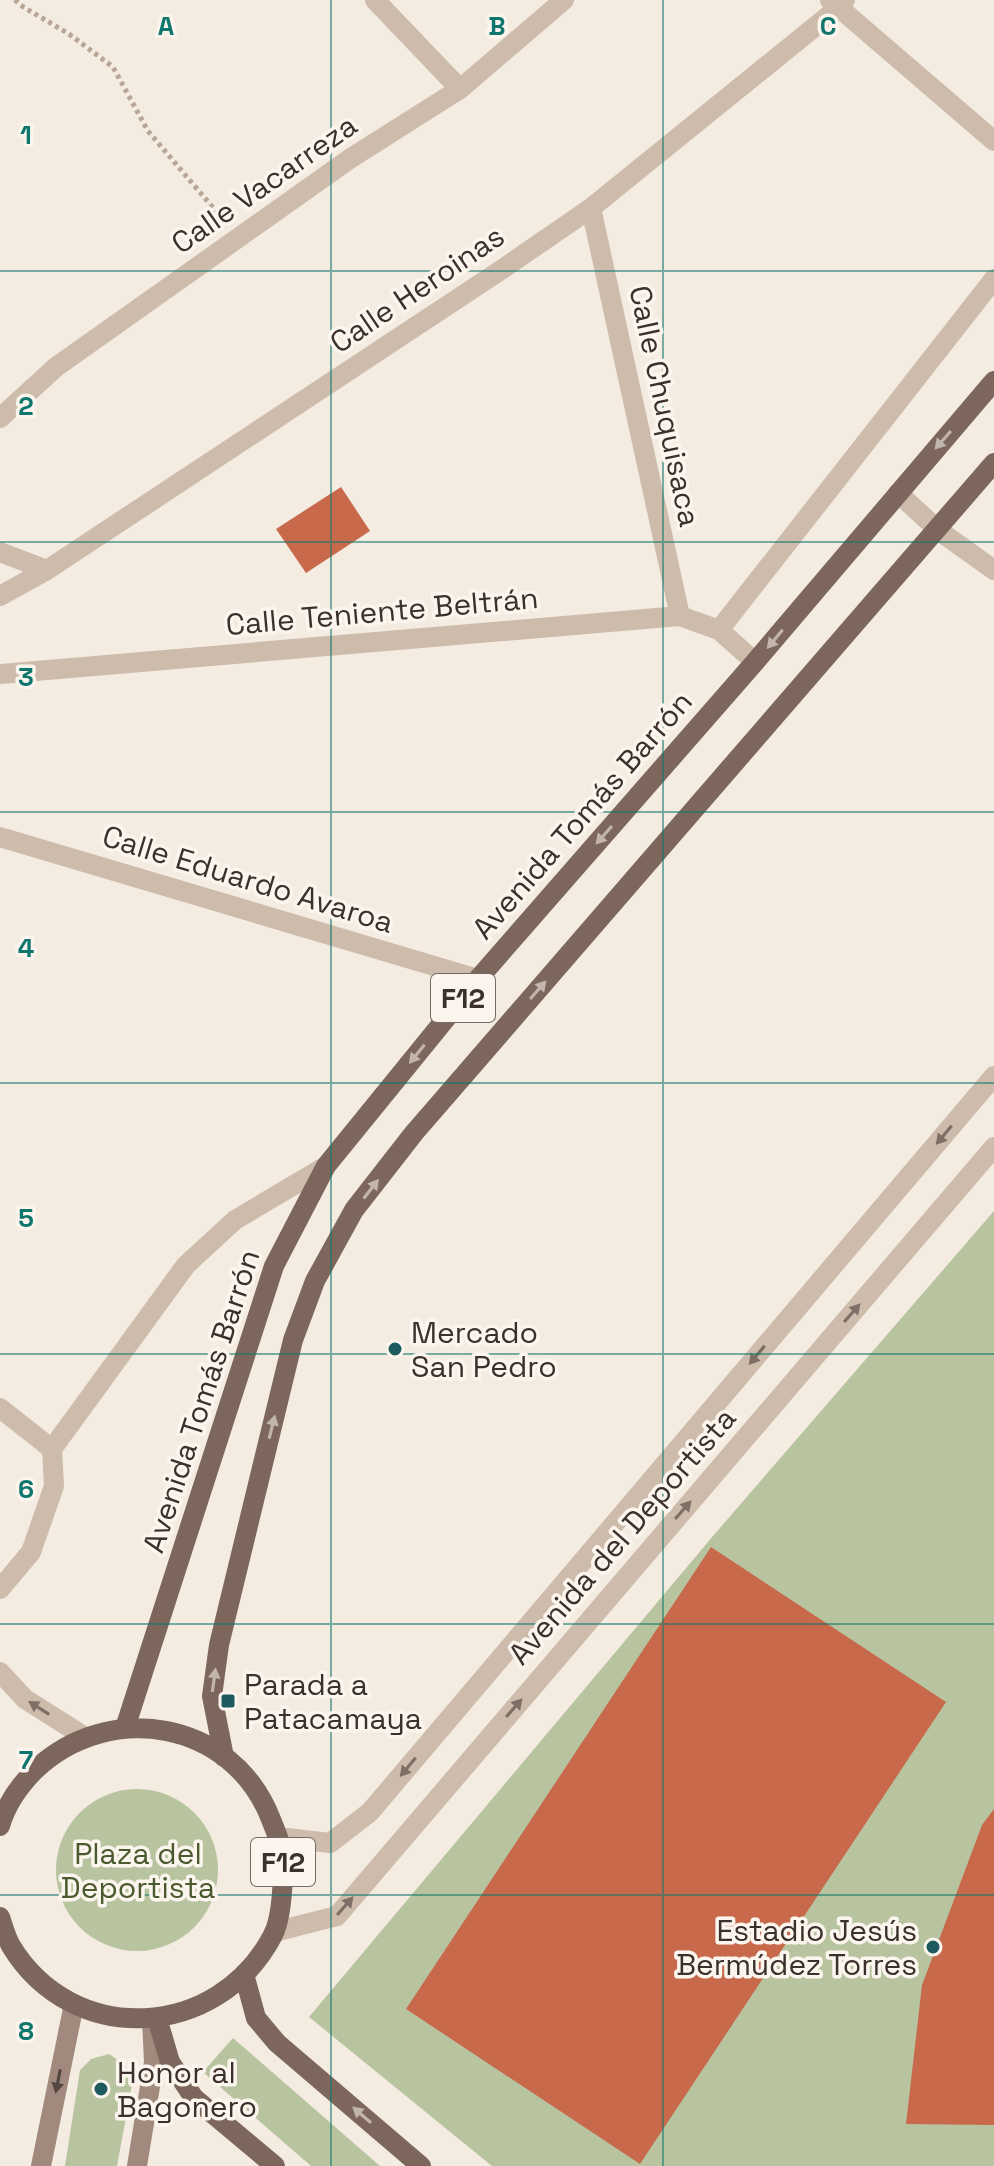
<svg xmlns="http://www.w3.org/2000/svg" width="994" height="2166" font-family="'Space Grotesk',sans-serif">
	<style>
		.green { fill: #b8c4a0 }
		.building { fill: #c8694b }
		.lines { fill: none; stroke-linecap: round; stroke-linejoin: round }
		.path { stroke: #b9a596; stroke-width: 5; stroke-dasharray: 4 4; stroke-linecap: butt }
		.minor { stroke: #cdbbac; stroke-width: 20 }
		.tertiary { stroke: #cdbbac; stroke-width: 20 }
		.secondary { stroke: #a18a7d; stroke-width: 20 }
		.primary { stroke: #7d675c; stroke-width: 20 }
		.oneway { fill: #c2b5ac }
		.oneway2 { fill: #7d6f65 }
		.oneway3 { fill: #544640 }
		.grid { fill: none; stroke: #0f766e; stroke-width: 2; stroke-opacity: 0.55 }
		.poi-dot { fill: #1f5a5e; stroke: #fbf5ee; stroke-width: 3 }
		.labels { text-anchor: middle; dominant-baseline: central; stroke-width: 7; stroke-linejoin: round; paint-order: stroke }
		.shield { fill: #fbf5ee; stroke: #756b66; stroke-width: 2 }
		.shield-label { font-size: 28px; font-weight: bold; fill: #3b302b }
		.street-label { font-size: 30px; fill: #3b302b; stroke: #fbf5ee }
		.poi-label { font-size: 30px; fill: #3b302b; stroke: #fbf5ee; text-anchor: start }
		.park-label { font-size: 30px; fill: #4a5a2e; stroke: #fbf5ee }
		.grid-label { font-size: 26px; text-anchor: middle; font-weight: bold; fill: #0f766e; stroke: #fbf5ee; stroke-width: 7; stroke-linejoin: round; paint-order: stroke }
	</style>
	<rect width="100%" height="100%" fill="#f4ebe1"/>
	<path class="green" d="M994,1211V2166H492L309,2017L713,1536Z
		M56 1870a81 81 0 1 1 162 0a81 81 0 1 1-162 0Z
		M233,2038L380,2166H311L203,2072Z
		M109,2054L124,2064L133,2079L117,2166H65L80,2070L91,2059Z"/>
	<path class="building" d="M341,487L370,531L306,573L276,529Z
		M711,1547L946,1702L640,2164L406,2009Z
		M994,1809V2125L906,2124L922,1985L982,1825Z"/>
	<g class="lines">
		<path class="path" d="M15,0L20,5L69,34L113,67L148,131L220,216"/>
		<path class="minor" d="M375,0L460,89
			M830,0L994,141
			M591,208L680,616
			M0,418L56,367L351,158L460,89L564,0
			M898,493L938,530L994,570
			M0,552L47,570
			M0,596L47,570L504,268L591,208L838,8L845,0
			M719,630L994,279
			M0,674L680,616L719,630L755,662
			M0,837L478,979
			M278,1837L330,1843L370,1812L994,1076
			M274,1932L337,1916L994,1147"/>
		<path class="tertiary" d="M0,1408L52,1449
			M0,1589L31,1552L54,1486L52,1449L186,1265L235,1220L326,1166
			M0,1672L25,1699L85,1737"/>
		<path class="secondary" d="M41,2166L74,2004
			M137,2166L154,2062L152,2019"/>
		<path class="primary" d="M125,1728L274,1266L326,1166L478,979L755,662L994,381
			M224,1757L212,1696L219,1645L293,1340L315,1281L354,1210L414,1133L994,463
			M0,1826C6,1805 20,1785 35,1770C109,1700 231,1720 270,1817C276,1832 283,1847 283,1863C283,1883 282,1917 273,1935C218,2040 73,2048 11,1946C6,1937 3,1926 0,1917
			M244,1974L256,2018L277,2043L421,2166
			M157,2018L170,2062L194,2098L275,2166"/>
	</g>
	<defs><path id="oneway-solid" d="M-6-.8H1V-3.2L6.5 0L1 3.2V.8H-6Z" transform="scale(2)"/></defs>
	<g class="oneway">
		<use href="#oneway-solid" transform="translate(943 440) rotate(131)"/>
		<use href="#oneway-solid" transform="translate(775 639) rotate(130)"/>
		<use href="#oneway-solid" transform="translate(604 835) rotate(131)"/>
		<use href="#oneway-solid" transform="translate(538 990) rotate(-49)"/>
		<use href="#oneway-solid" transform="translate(417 1054) rotate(129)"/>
		<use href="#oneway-solid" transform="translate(371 1189) rotate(-52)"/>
		<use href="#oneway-solid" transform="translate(272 1427) rotate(-76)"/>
		<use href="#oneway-solid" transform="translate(214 1680) rotate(-82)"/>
		<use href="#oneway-solid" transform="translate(362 2115) rotate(-139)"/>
	</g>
	<g class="oneway2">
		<use href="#oneway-solid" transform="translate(944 1135) rotate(130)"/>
		<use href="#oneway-solid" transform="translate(852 1313) rotate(-49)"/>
		<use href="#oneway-solid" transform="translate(757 1355) rotate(130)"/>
		<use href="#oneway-solid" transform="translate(683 1510) rotate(-49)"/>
		<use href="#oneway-solid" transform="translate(39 1708) rotate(-148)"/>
		<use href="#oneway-solid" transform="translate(514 1708) rotate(-49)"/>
		<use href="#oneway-solid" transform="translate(408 1767) rotate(130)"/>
		<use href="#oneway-solid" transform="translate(345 1906) rotate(-49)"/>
	</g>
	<use class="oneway3" href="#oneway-solid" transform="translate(58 2081) rotate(101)"/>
	<path class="grid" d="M331,0V2166M663,0V2166M0,271H994M0,542H994M0,812H994M0,1083H994M0,1354H994M0,1624H994M0,1895H994"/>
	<g class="poi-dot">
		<circle cx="395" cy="1349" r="8"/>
		<rect x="220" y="1693" width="16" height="16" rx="4"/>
		<circle cx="933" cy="1947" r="8"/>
		<circle cx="101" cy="2089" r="8"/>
	</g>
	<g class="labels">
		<g class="shield">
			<rect x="431" y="974" width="64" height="48" rx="6"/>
			<rect x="251" y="1838" width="64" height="48" rx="6"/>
		</g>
		<g class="shield-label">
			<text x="463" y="998">F12</text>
			<text x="283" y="1862">F12</text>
		</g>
		<g class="street-label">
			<text transform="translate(264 184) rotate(-35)">Calle Vacarreza</text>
			<text transform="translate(417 289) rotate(-34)">Calle Heroinas</text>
			<text transform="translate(665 406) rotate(78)">Calle Chuquisaca</text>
			<text transform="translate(382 611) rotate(-5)">Calle Teniente Beltrán</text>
			<text transform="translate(582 815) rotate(-49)">Avenida Tomás Barrón</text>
			<text transform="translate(248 879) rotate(17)">Calle Eduardo Avaroa</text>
			<text transform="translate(201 1401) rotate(-72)">Avenida Tomás Barrón</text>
			<text transform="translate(622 1536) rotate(-49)">Avenida del Deportista</text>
		</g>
		<g class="poi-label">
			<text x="411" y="1332">Mercado<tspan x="411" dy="34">San Pedro</tspan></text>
			<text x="244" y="1684">Parada a<tspan x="244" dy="34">Patacamaya</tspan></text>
			<text x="917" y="1930" text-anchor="end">Estadio Jesús<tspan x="917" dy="34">Bermúdez Torres</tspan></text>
			<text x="117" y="2072">Honor al<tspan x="117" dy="34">Bagonero</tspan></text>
		</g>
		<g class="park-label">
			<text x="138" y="1853">Plaza del<tspan x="138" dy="34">Deportista</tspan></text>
		</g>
	</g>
	<g class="grid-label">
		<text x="166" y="35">A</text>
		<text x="497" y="35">B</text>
		<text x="828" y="35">C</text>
		<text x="26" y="144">1</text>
		<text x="26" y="415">2</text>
		<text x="26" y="686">3</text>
		<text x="26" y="957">4</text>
		<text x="26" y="1227">5</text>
		<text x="26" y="1498">6</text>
		<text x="26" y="1769">7</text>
		<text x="26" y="2040">8</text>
	</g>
</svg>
